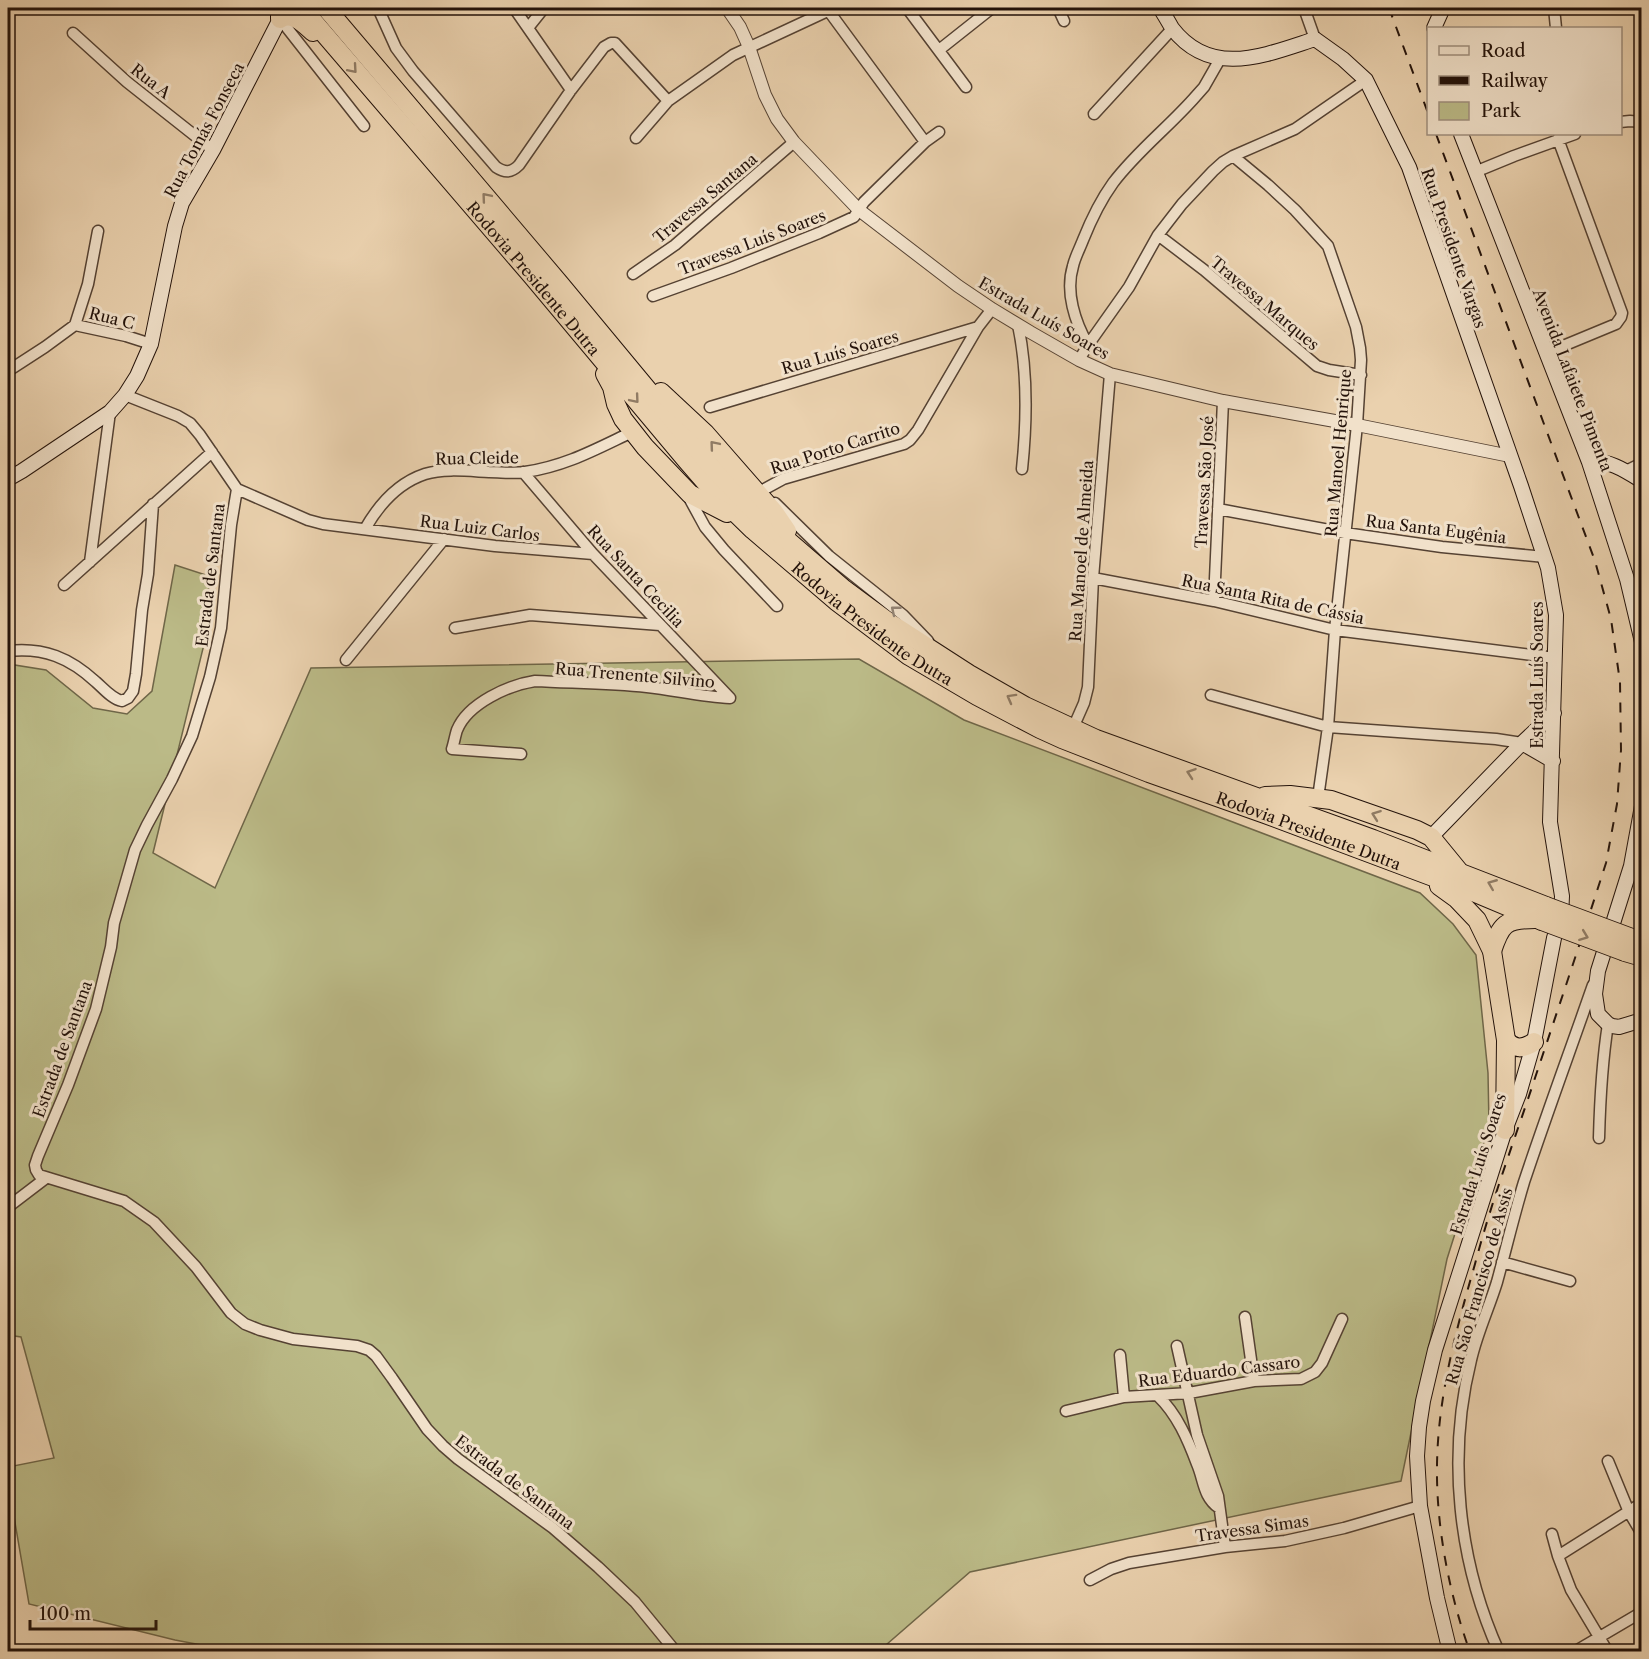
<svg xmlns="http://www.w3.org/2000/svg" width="1649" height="1659" font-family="'Libre Caslon Text',serif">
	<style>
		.green { fill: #bbba87; stroke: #6f6648; stroke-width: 1.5 }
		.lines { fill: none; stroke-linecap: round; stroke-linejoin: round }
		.minor-casing { stroke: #554233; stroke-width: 13 }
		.tertiary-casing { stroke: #554233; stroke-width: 14 }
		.secondary-casing { stroke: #23120a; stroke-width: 16 }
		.motorway-casing { stroke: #23120a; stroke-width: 20 }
		.minor { stroke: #f1e1ca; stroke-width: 10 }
		.tertiary { stroke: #f1e1ca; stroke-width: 12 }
		.secondary { stroke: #f1e1ca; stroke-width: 14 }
		.motorway { stroke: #ead1ae; stroke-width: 18 }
		.rail { stroke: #23120a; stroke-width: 2; stroke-dasharray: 10 10; stroke-linecap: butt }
		.motorway-bridge-casing { stroke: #23120a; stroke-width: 20; stroke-linecap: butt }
		.motorway-bridge { stroke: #ead1ae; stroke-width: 18 }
		.oneway { stroke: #907b64 }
		.oneway2 { stroke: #948474 }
		.labels { text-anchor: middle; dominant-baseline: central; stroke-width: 6; stroke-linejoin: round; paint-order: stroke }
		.street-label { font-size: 16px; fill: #23120a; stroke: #f1e1ca }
	</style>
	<rect width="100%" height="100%" fill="#ead1ae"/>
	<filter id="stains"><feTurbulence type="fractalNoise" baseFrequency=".00333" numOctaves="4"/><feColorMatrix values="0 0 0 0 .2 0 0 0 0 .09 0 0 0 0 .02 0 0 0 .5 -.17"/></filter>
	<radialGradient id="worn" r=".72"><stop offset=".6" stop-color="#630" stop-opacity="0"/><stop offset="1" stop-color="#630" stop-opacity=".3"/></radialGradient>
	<path class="green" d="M175,565L209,576L208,628L153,853L215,888L311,668L859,659L964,720L1420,893L1453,924L1476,955L1488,1073L1489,1126L1447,1259L1401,1481L970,1572L879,1651H233L175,1640L29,1604L8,1482V1467L54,1458L21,1337L8,1335V664L46,670L93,708L127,714L152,691Z"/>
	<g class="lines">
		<defs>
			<path id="minor" d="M378,8L396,48L413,71L496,167C505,173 511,173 519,165L571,90L604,47L611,43H615L668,101
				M514,8L571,90
				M907,8L966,87
				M1058,8L1064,21
				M1304,8L1315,39
				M1554,8L1556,28
				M828,10L925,142
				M280,19L364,126
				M528,28L544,8
				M73,33L127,82L213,150
				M939,50L992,8
				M1094,114L1173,28
				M1620,122L1630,121L1642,122
				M636,138L668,101L733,55L834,8
				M1233,156L1268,185L1295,210L1328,246L1356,327L1360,348L1361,360L1357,425L1335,630L1328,727L1318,798
				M1475,172L1514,156L1575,134
				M1158,235L1204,270L1317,366L1329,370L1361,375
				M633,274L675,245L794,142
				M653,296L731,268L819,233L854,217L864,202L925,142L939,132
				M75,325L88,284L98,231
				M1018,325C1028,372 1027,421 1022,469
				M1088,345C1075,322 1065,292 1073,266C1075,257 1080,248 1083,240C1091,220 1100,201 1113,183C1137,151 1170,126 1196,96L1204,87L1220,59
				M1546,353L1616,324L1621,317L1622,313L1558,139
				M1079,360L1088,345L1129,287L1158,235L1182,204L1213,171L1223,162L1233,156L1295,129L1366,80
				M8,371L45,347L75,325L126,336L151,344
				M125,395L178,416L190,423L200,435L237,489
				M710,407L978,327
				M1626,471L1642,463
				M523,472L593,554L730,698
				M237,489L231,525L221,628L210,677L192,736L172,779L147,825L135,850L114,923L111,947L96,1009L68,1085L38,1156L35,1165L36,1170L39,1175L124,1201L154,1222L196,1267L231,1313L245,1324L260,1330L293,1339L357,1346L369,1350L376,1356L392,1378L427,1429L443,1446L458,1459L553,1528L598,1567L635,1602L676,1652
				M237,489L308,520L323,524L495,546L593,554
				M761,491L783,479L904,444L910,440L918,430L978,327L992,309
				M687,494L705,527L724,550L777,606
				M775,503L829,556L903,615L928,641
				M1218,509L1345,533L1442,547L1545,557
				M365,529C378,506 398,483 425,474C444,468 469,471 489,472C501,472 514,474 525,472C566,466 596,449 632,432
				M90,562L110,412
				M1093,578L1214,601L1335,630L1555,658
				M64,585L212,452
				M1214,601L1223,401
				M455,628L530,615L660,625
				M8,651C44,647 70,658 96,682C104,689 112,699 122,701L128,698L133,691L136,674L142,610L148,574L153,504
				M346,660L444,539
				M1211,695L1328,727L1496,739L1522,743
				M1073,728L1084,703L1088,687L1093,578L1110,374
				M521,754L452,749C454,743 455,736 457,730C468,703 509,685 535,681C572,683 610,683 647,687C675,690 702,697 730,698
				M1599,1138C1600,1100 1602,1062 1608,1024
				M8,1207L46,1178
				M1502,1262L1570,1281
				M1245,1317L1254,1381
				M1177,1346L1197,1435L1218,1496L1225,1547
				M1120,1355L1124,1397
				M1158,1396C1177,1414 1188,1440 1197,1464C1204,1480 1203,1497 1219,1508
				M1066,1411L1124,1397L1189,1393L1254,1381L1301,1379L1315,1372L1322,1363L1342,1319
				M1608,1461L1629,1512L1642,1534
				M1552,1534L1558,1556L1571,1590L1608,1652
				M1558,1556L1642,1503
				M1090,1580L1111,1569L1129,1563L1225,1547L1285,1541L1344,1528L1420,1506
				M1499,1652C1458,1561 1447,1456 1471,1360C1477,1333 1489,1308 1497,1282C1506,1249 1514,1215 1524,1182C1546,1116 1570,1051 1593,985
				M1574,1652L1642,1612"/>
			<path id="tertiary" d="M727,8L740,27L749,47L765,95L777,119L794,142L859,210L958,286L992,309L1030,332L1079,360L1110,374L1223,401L1357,425L1510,456"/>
			<path id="secondary" d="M1160,8C1164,14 1168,21 1172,28C1211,79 1265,55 1315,39L1343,59L1366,80L1409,167L1521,486L1548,568L1556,615L1550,822L1562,896L1561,917L1554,938L1534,1042L1519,1094L1505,1130L1435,1350L1423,1401L1419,1427L1417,1456L1420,1506L1437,1598L1450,1652
				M1434,28L1443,8
				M1461,134L1589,462L1627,579L1642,642
				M1589,462C1608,459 1626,471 1642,481
				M8,479L22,471L110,412L125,395L137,376L151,344L175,226L182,203L213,150L280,19
				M1522,743L1553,761
				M1642,806L1631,866L1598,971L1595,994L1598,1014L1608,1024L1612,1026L1619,1027L1642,1020
				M1431,837L1522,743L1554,713"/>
			<g id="motorway">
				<path d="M280,8V19C292,11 304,24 313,32"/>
				<path id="s1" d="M302,8L532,276L687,461L714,492L753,530L836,601L909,656L977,696L1040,729L1062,739L1149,773L1265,814L1473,892L1542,921"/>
				<path d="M326,8L560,284L710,465L757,514L844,589L890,623L969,674L1025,706L1096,739L1373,839L1546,906"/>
				<path d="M605,374L612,387L616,404L623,419L645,447L690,494L727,513"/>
				<path d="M661,392L705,433L774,512L787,531"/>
				<path d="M1265,796L1290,795L1331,800L1417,830L1431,837L1458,870"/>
				<path d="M1439,886L1457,899L1477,920L1492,951L1506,1040L1505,1130"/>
				<path d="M1492,951C1501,924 1505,919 1535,919"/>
				<path d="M1625,952L1642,957"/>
				<path d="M1506,1040C1514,1050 1524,1049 1534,1042"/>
			</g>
		</defs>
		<use href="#minor" class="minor-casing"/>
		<use href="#tertiary" class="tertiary-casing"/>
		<use href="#secondary" class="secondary-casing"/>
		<use href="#motorway" class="motorway-casing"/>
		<use href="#minor" class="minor"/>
		<use href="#tertiary" class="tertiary"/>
		<use href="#secondary" class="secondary"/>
		<use href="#motorway" class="motorway"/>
		<path class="rail" d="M1389,8L1428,113
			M1436,134L1595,561L1611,619L1620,682L1621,750L1617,804L1606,863C1581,941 1555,1018 1529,1096C1510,1152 1490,1207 1475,1264C1456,1330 1438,1396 1437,1465C1436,1526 1449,1594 1470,1652"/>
		<defs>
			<path id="motorway-bridge" d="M1546,906L1632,938
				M1542,921L1625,952"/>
		</defs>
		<use href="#motorway-bridge" class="motorway-bridge-casing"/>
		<use href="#motorway-bridge" class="motorway-bridge"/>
	</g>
	<defs><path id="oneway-chevron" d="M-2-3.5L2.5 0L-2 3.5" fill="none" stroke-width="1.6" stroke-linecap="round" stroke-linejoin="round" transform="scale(1.5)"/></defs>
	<g class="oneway">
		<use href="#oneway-chevron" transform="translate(353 69) rotate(49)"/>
		<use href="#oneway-chevron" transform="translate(486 197) rotate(-130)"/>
		<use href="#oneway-chevron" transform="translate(635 399) rotate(50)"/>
		<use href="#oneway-chevron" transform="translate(714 445) rotate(-130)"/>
		<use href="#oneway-chevron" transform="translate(1011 698) rotate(-151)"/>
		<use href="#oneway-chevron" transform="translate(1191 773) rotate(-161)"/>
		<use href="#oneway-chevron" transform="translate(1376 815) rotate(-160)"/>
		<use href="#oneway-chevron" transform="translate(1492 884) rotate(-158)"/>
		<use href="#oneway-chevron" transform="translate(1584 936) rotate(21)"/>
	</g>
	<use class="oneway2" href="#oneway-chevron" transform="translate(895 610) rotate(-141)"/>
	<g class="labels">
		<g class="street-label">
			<text transform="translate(151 81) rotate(38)">Rua A</text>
			<text transform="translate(204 130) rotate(-62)">Rua Tomás Fonseca</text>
			<text transform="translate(705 198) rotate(-40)">Travessa Santana</text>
			<text transform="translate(752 242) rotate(-21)">Travessa Luís Soares</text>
			<text transform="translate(1454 248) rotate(71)">Rua Presidente Vargas</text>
			<text stroke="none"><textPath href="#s1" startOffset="356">Rodovia Presidente Dutra</textPath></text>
			<text transform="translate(1265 303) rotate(40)">Travessa Marques</text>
			<text transform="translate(112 318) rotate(14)">Rua C</text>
			<text transform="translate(1044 318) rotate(30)">Estrada Luís Soares</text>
			<text transform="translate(840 352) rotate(-16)">Rua Luís Soares</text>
			<text transform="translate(1573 380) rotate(69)">Avenida Lafaiete Pimenta</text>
			<text transform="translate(835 448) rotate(-18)">Rua Porto Carrito</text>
			<text transform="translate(1338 453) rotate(-85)">Rua Manoel Henrique</text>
			<text transform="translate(477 458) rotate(-1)">Rua Cleide</text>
			<text transform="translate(1204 482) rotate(-87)">Travessa São José</text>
			<text transform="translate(480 528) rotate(7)">Rua Luiz Carlos</text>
			<text transform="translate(1436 529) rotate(7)">Rua Santa Eugênia</text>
			<text transform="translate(1081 551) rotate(-86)">Rua Manoel de Almeida</text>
			<text transform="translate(210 575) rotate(-83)">Estrada de Santana</text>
			<text transform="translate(636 576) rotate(47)">Rua Santa Cecilia</text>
			<text transform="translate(1273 599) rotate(12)">Rua Santa Rita de Cássia</text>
			<text stroke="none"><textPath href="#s1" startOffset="842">Rodovia Presidente Dutra</textPath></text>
			<text transform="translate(635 675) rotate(5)">Rua Trenente Silvino</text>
			<text transform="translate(1537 675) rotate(-90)">Estrada Luís Soares</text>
			<text stroke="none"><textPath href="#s1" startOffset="1328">Rodovia Presidente Dutra</textPath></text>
			<text transform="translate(62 1049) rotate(-70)">Estrada de Santana</text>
			<text transform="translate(1478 1164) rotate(-72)">Estrada Luís Soares</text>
			<text transform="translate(1479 1286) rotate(-74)">Rua São Francisco de Assis</text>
			<text transform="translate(1219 1371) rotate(-7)">Rua Eduardo Cassaro</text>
			<text transform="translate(515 1482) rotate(37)">Estrada de Santana</text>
			<text transform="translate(1252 1528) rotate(-8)">Travessa Simas</text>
		</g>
	</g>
	<rect width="1649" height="1659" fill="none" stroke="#ead1ae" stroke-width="30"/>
	<rect x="9" y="9" width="1631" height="1641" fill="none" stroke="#23120a" stroke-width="3"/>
	<rect x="15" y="15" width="1619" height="1629" fill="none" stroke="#23120a" stroke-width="1.5"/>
	<rect x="1427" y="27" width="195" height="108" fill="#f1e1ca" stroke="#9f8e7d" stroke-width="1.5"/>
	<rect x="1439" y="46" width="30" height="9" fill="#f1e1ca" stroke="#9f8e7d" stroke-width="1.5"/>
	<text x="1481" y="57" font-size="18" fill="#23120a">Road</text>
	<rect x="1439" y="76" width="30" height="9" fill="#23120a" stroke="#9f8e7d" stroke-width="1.5"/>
	<text x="1481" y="87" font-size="18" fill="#23120a">Railway</text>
	<rect x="1439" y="102" width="30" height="18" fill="#bbba87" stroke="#9f8e7d" stroke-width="1.5"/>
	<text x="1481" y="117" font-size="18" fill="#23120a">Park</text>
	<path d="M30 1620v9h126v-9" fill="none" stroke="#23120a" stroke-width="3"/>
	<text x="39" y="1620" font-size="18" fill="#23120a" stroke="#f1e1ca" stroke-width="4.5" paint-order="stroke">100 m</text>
	<rect width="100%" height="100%" filter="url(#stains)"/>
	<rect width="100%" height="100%" fill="url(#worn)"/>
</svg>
